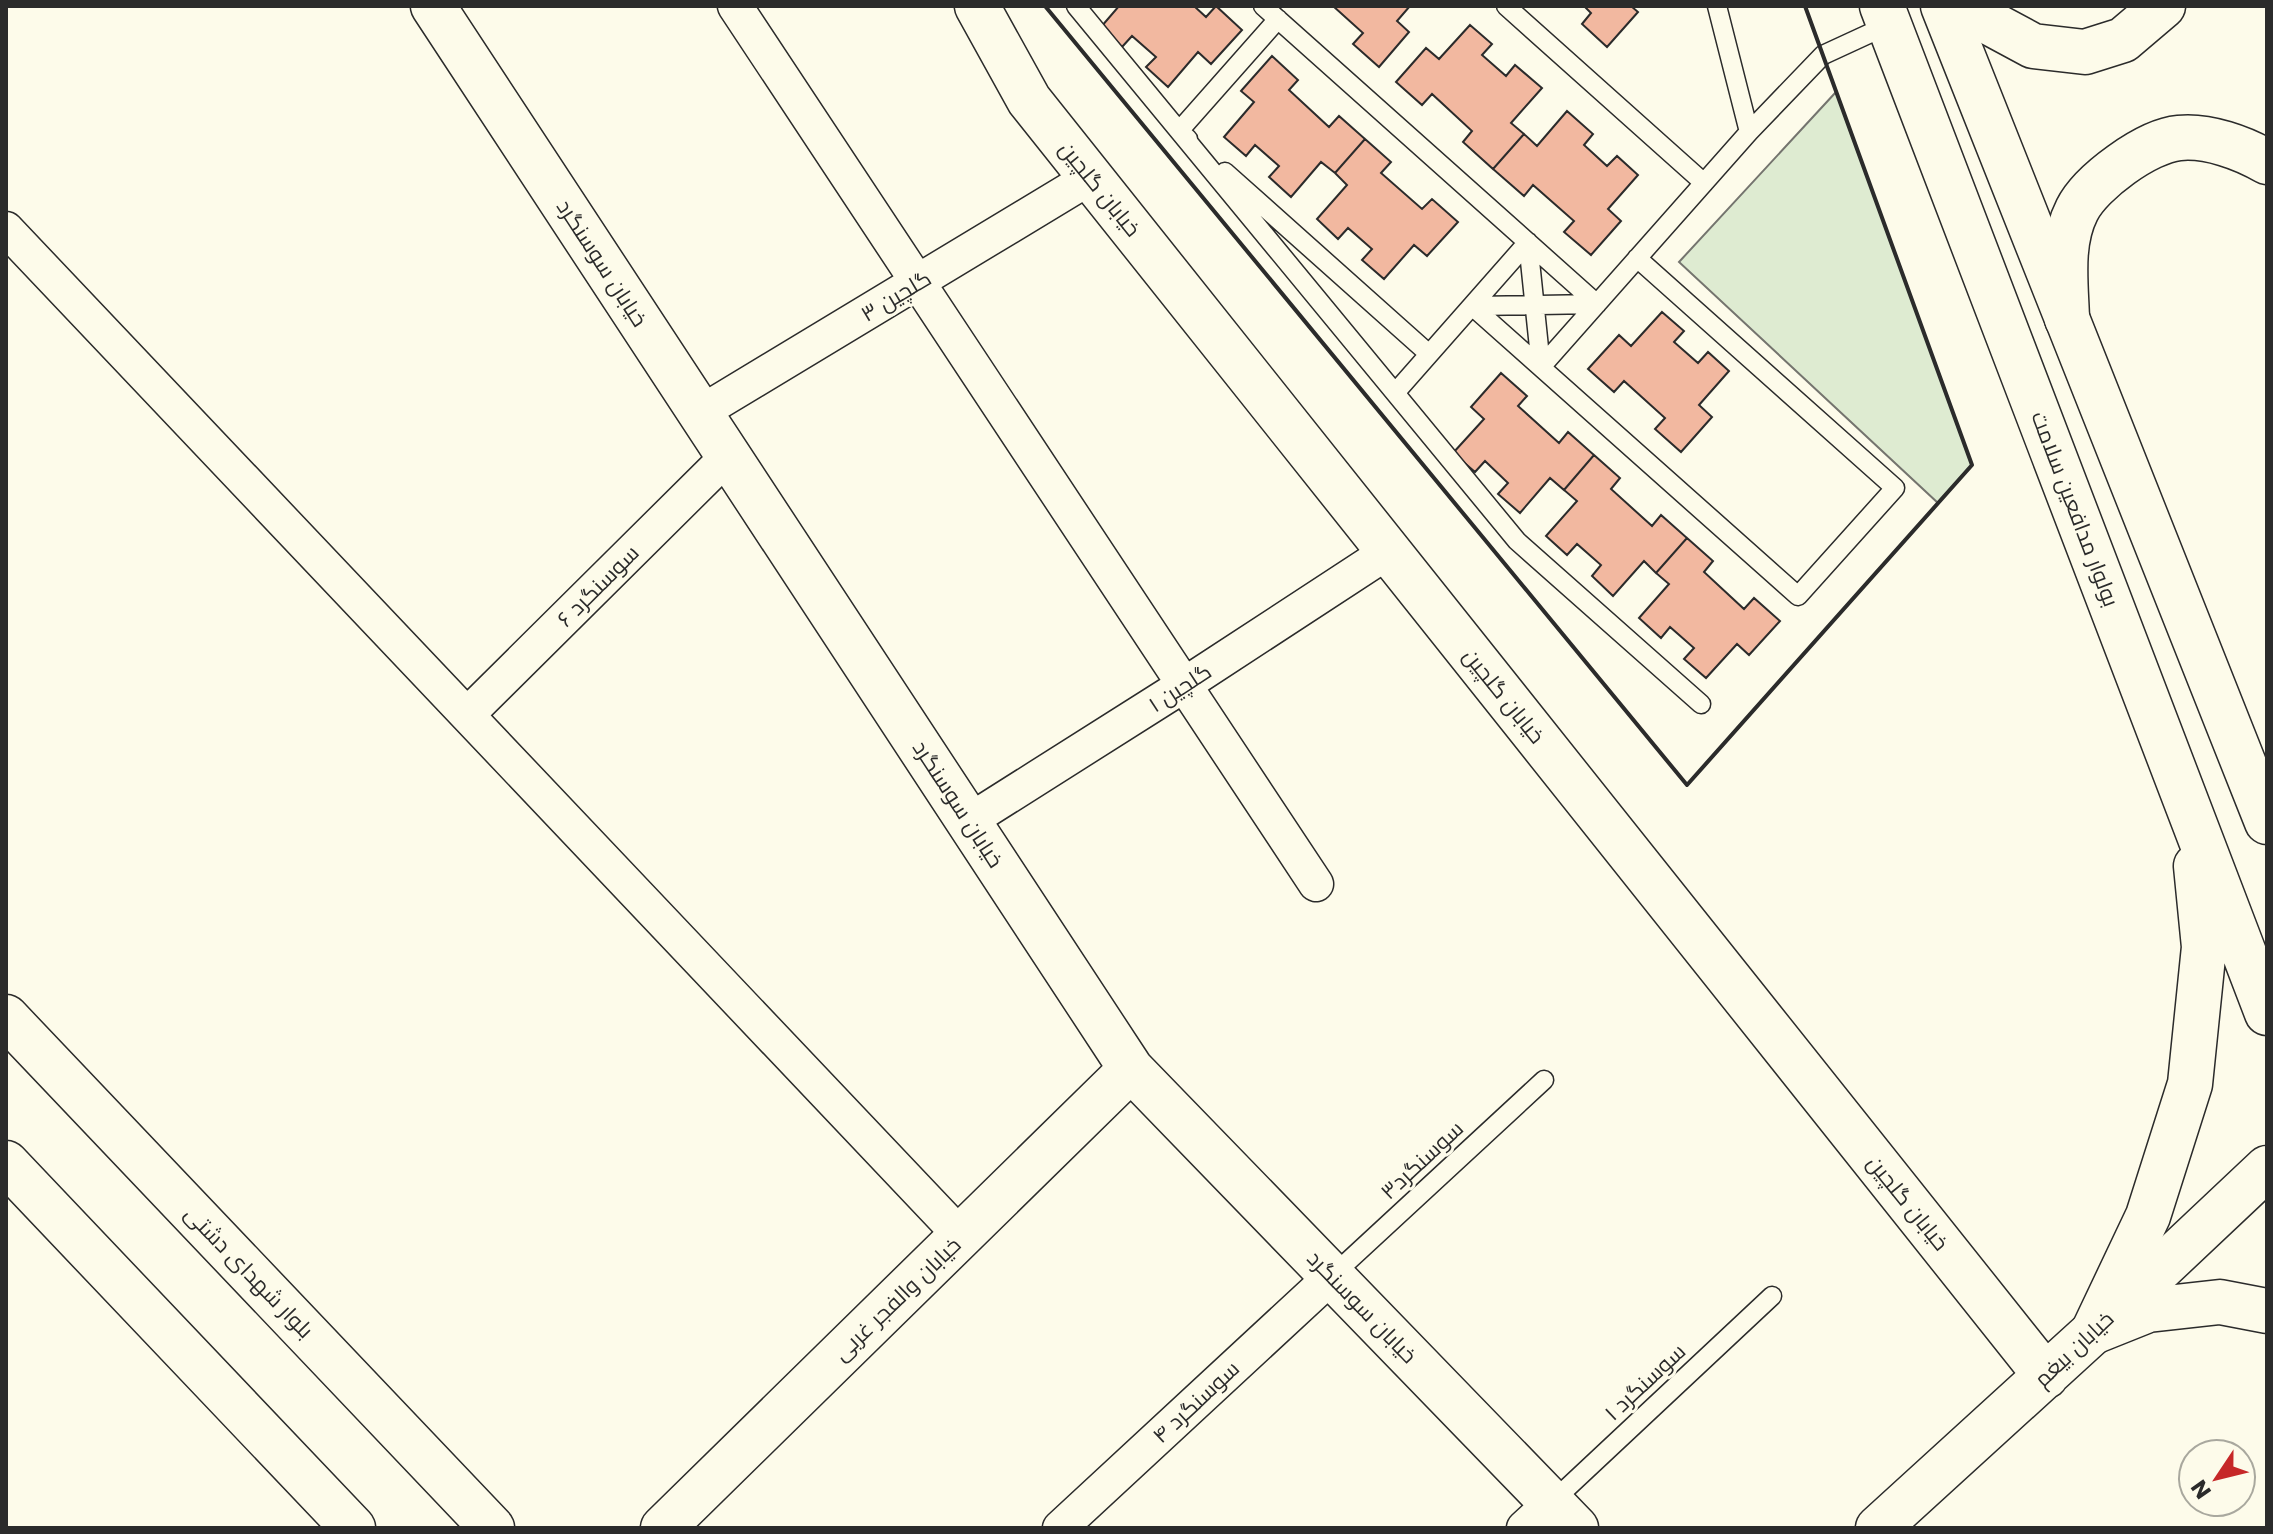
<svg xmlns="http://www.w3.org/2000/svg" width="2273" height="1534" font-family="Poppins,Cairo,sans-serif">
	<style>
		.green { fill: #deebd1; stroke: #74746e; stroke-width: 2 }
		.building { fill: #f2b8a0; stroke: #2b2b2b; stroke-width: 2 }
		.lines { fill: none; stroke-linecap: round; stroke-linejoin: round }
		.lane-casing { stroke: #2b2b2b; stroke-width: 21 }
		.street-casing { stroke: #2b2b2b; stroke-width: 37 }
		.secondary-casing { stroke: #2b2b2b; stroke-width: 47 }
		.primary-casing { stroke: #2b2b2b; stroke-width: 47 }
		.highway-casing { stroke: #2b2b2b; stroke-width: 47 }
		.lane { stroke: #fdfbea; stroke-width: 18 }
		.street { stroke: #fdfbea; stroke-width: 34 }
		.secondary { stroke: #fdfbea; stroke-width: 44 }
		.primary { stroke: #fdfbea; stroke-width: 44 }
		.highway { stroke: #fdfbea; stroke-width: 44 }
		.wall { stroke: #2b2b2b; stroke-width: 4 }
		.labels { text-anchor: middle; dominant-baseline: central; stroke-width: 6; stroke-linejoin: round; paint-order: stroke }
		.street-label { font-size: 22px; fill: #2b2b2b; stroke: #fdfbea }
	</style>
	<rect width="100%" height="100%" fill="#fdfbea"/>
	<path class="green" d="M1836,92L1972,465L1938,503L1679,262Z"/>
	<path class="building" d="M1119,6H1194L1206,17L1216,6L1242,30L1211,64L1198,52L1168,87L1146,67L1156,57L1132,36L1122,47L1101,27Z
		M1333,6H1410L1397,21L1409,32L1379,67L1353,44L1363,33Z
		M1584,6H1631L1638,12L1607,47L1582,24L1591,13Z
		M1470,25L1492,44L1482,55L1506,76L1515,65L1542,88L1511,123L1524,134L1493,169L1463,142L1472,131L1432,94L1422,105L1396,82L1426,48L1439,59Z
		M1272,56L1298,80L1289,90L1329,127L1339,116L1365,139L1335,173L1321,162L1291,197L1269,177L1279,166L1255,145L1246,156L1224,137L1254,102L1241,91Z
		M1567,111L1593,134L1584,145L1607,166L1617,156L1638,175L1608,209L1621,221L1591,255L1564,232L1574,221L1533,185L1524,196L1493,169L1524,134L1537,146Z
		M1365,139L1391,162L1381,173L1422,209L1432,199L1458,222L1427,256L1414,245L1384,279L1362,260L1372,249L1348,228L1338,239L1317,219L1347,185L1335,173Z
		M1662,312L1684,331L1674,342L1698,363L1708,352L1729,371L1699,405L1712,417L1681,452L1655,429L1665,418L1624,381L1614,392L1588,369L1619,335L1631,346Z
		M1501,373L1527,396L1518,406L1559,443L1568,432L1594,455L1564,490L1550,478L1520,513L1498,494L1508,483L1485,461L1475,472L1453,453L1484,419L1471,407Z
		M1594,455L1620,478L1611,489L1652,526L1661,515L1687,538L1656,573L1644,561L1613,596L1592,576L1601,565L1577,544L1567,555L1546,536L1577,501L1564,490Z
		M1687,538L1713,561L1704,572L1744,609L1754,598L1780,621L1749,655L1737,644L1706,678L1684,659L1694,648L1670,627L1661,638L1639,618L1669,584L1656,573Z"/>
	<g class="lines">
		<defs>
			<path id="lane" d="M1076,6L1517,541L1701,704
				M1263,6L1597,304
				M1506,6L1704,183
				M1717,6L1749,132
				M1188,139L1179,131L1278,19
				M1225,172L1429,354
				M1528,242L1541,367
				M1472,306L1798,596L1895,488L1637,258
				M1472,306L1597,304
				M1541,367L1749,132L1823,55L1888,25
				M1395,393L1528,242
				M1332,1276L1544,1080
				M1552,1502L1772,1296"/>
			<path id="street" d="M735,6L1316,884
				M6,229L961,1236
				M700,413L1091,177
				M467,715L728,456
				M969,821L1184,685L1389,551
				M1060,1528L1332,1276
				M1524,1528L1552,1502"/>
			<path id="secondary" d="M433,6L1131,1069L1576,1528
				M977,6L1029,100L2046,1376
				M6,1017L492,1528
				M6,1163L353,1528
				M663,1528L1131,1069
				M1878,1528L2093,1332L2267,1168"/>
			<path id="primary" d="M1882,6L2267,1013
				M1943,6L2267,822
				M2093,1332L2148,1216L2190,1084L2204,947L2196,866
				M2093,1332L2148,1310L2220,1302L2267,1311"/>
			<path id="highway" d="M1969,6L1994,25L2033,46L2085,52L2123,40L2163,6
				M2067,319C2066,284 2060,243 2077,210C2091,182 2147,141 2179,138C2208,135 2243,148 2267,162"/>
		</defs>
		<use href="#lane" class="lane-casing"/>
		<use href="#street" class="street-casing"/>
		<use href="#secondary" class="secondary-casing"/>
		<use href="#primary" class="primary-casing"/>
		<use href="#highway" class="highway-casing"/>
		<use href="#lane" class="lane"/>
		<use href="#street" class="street"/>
		<use href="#secondary" class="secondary"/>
		<use href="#primary" class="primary"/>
		<use href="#highway" class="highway"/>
		<path class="wall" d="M1045,6L1687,785L1972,465L1805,6"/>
	</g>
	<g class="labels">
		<g class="street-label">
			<text transform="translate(1100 189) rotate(51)">خیابان گلچین</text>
			<text transform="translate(602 263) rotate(57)">خیابان سوسنگرد</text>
			<text transform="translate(896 296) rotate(-31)">گلچین ۳</text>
			<text transform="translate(2075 509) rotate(69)">بولوار مدافعین سلامت</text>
			<text transform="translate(598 586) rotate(-45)">سوسنگرد ۶</text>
			<text transform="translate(1180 688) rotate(-33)">گلچین ۱</text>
			<text transform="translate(1504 696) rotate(51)">خیابان گلچین</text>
			<text transform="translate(958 804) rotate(57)">خیابان سوسنگرد</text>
			<text transform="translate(1422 1160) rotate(-43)">سوسنگرد۳</text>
			<text transform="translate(1908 1203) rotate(51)">خیابان گلچین</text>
			<text transform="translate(249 1272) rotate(46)">بلوار شهدای دشتی</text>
			<text transform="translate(897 1299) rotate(-44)">خیابان والفجر غربی</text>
			<text transform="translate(1362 1307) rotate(46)">خیابان سوسنگرد</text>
			<text transform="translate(2074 1349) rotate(-43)">خیابان بیغم</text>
			<text transform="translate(1645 1382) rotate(-43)">سوسنگرد ۱</text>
			<text transform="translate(1196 1402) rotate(-43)">سوسنگرد ۴</text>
		</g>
	</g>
	<rect width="2273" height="1534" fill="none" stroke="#2b2b2b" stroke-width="16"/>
	<g transform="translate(2217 1478) rotate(235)"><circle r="38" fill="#fdfbea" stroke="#a9a89e" stroke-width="2"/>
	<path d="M0-6L14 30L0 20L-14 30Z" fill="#c62828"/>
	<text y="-12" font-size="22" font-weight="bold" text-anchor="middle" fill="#2b2b2b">N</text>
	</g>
</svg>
